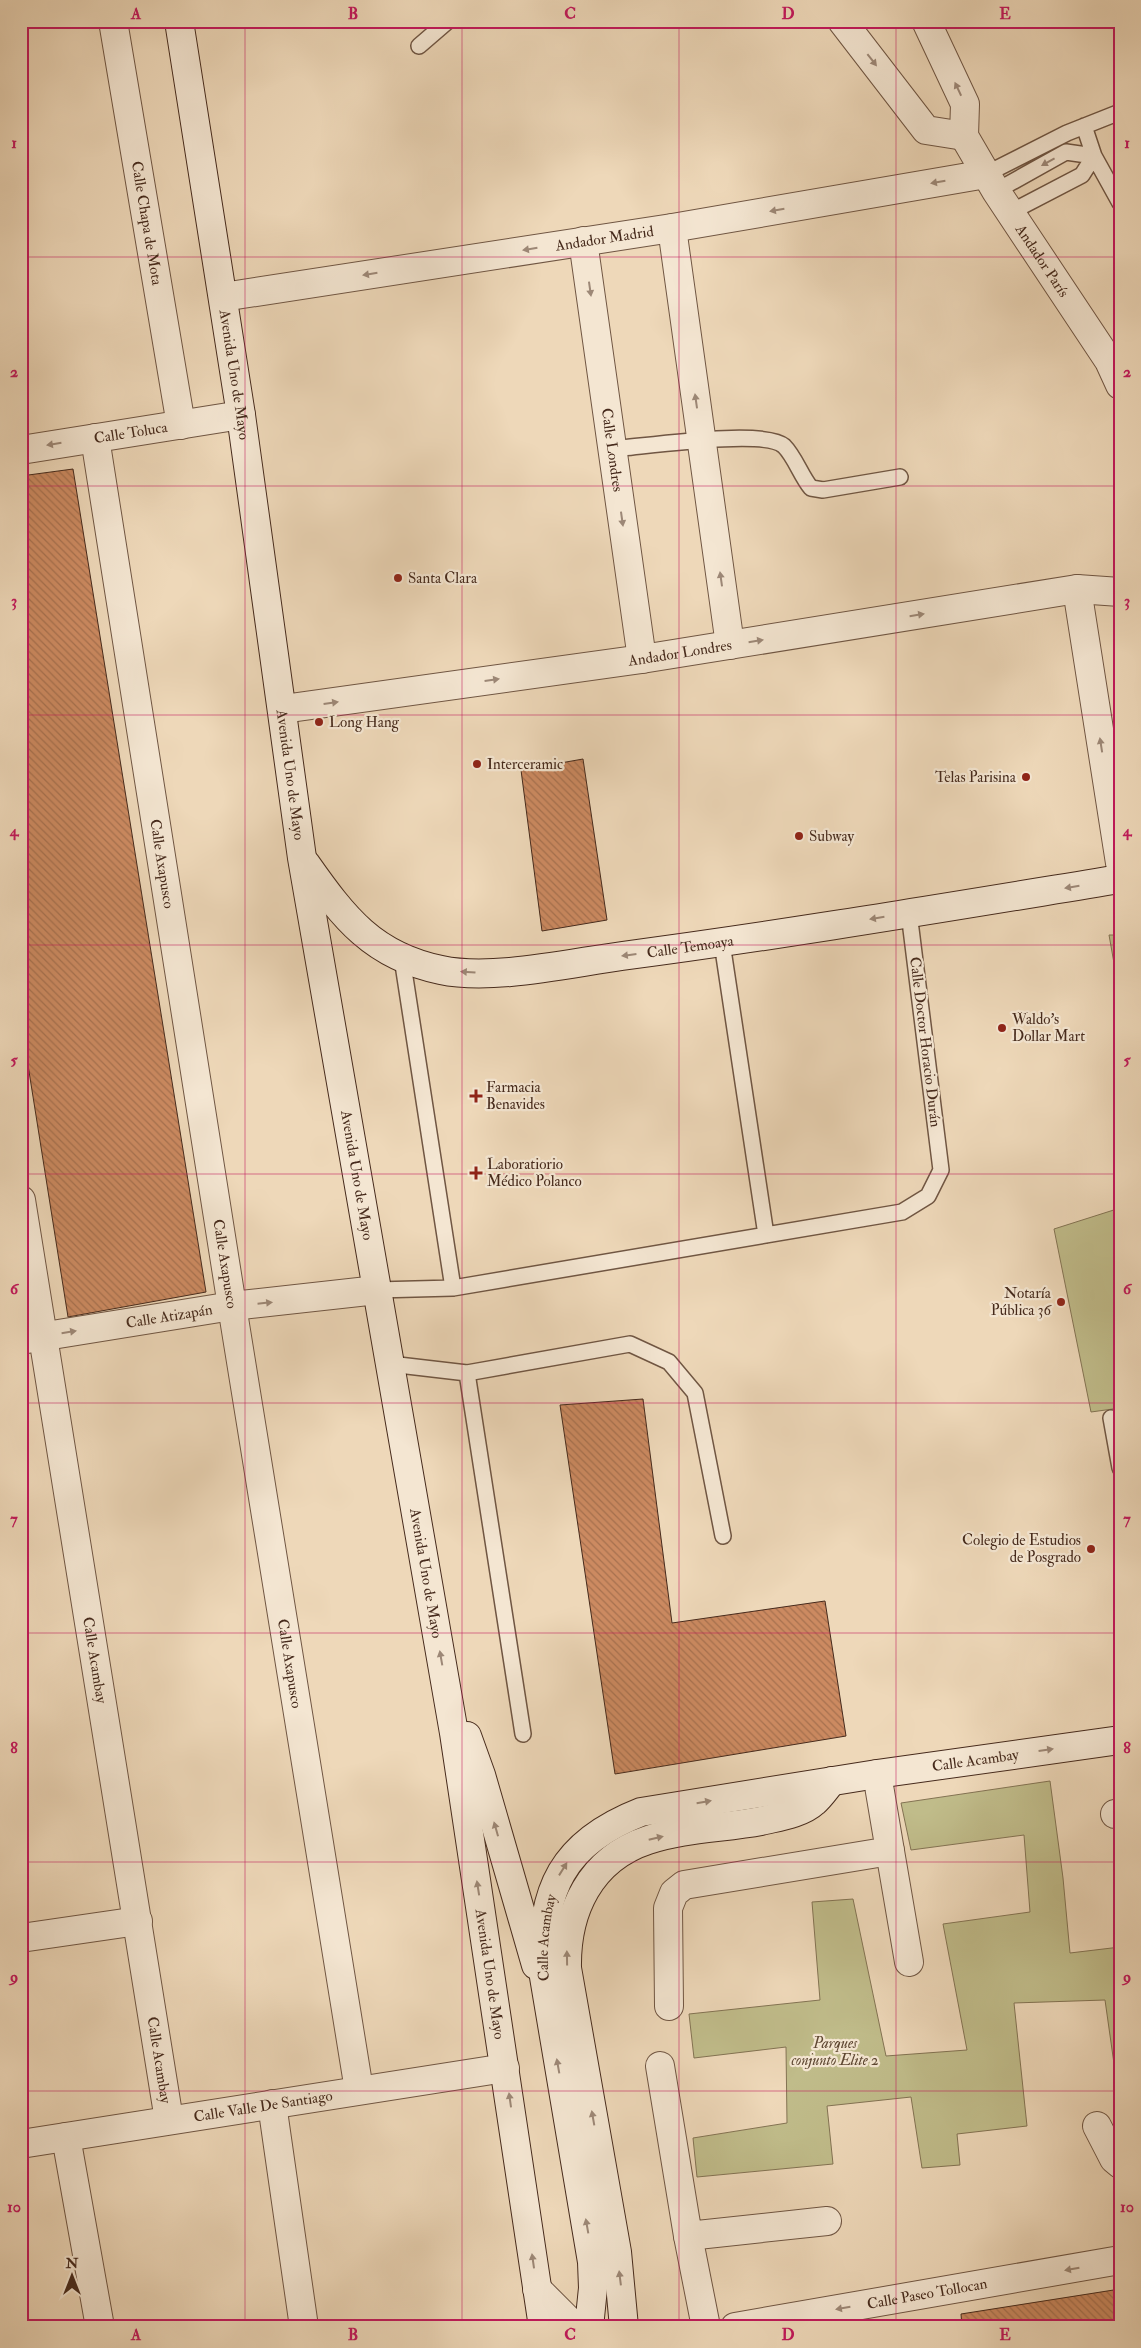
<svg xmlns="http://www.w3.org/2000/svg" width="1141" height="2348" font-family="'IM FELL Double Pica',serif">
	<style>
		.park { fill: #c0bc8a; stroke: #837353 }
		.water { fill: #99bab0; stroke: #788075 }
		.building { fill: url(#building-back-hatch); stroke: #462a1c }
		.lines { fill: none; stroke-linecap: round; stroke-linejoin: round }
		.lane-casing { stroke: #705643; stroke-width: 18 }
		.street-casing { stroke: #705643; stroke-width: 30 }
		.secondary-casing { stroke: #462a1c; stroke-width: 30 }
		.lane { stroke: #f4e6d2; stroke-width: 15 }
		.street { stroke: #f4e6d2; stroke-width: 28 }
		.secondary { stroke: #f4e6d2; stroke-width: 28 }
		.oneway { fill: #9d8877 }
		.grid { fill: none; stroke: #c2185b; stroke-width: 1; stroke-opacity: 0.55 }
		.poi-dot { fill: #8f2418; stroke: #f4e6d2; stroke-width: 2 }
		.labels { text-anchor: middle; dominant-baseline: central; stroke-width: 4.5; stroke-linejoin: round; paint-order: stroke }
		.street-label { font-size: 15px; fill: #462a1c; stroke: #f4e6d2 }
		.poi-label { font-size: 15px; fill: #462a1c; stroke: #f4e6d2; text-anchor: start }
		.park-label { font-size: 15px; font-style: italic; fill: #5e4732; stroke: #f4e6d2 }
		.neatline { fill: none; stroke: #c2185b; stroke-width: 2 }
		.grid-label { font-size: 16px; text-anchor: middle; font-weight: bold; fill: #c2185b }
	</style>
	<defs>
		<pattern id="building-back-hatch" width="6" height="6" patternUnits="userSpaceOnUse" patternTransform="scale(1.25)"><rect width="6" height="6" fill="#cc8a61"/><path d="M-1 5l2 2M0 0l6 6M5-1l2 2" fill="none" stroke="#a7714f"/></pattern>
	</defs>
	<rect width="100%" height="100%" fill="#eed8b9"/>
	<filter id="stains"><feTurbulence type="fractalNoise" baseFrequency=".004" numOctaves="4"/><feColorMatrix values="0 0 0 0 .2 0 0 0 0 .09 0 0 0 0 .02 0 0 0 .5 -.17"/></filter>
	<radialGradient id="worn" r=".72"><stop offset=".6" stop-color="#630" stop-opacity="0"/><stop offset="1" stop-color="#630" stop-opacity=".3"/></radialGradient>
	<path class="park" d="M1109,935H1120V997Z
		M1120,1208V1408L1091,1412L1054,1229Z
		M1050,1781L1063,1878L1070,1953L1120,1947V2106L1105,2000L1014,2003L1027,2126L957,2134L960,2165L922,2168L911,2097L827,2106L833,2164L697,2177L693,2138L787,2123L786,2047L694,2058L689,2014L820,2000L812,1902L853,1899L886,2056L967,2050L943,1924L1030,1912L1024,1835L911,1850L901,1803Z"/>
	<path class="water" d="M1120,1248V1275C1113,1266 1112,1256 1120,1248Z"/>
	<path class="building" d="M73,469L206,1292L68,1317L21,1021V476Z
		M583,759L607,920L542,931L521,770Z
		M643,1399L672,1623L825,1601L846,1736L615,1774L560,1405Z
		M1120,2289V2327H962L961,2314Z"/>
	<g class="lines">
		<defs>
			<path id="lane" d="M419,46L448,21
				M1084,126L1094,156L1120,203
				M986,174L1067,133L1120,112
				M996,191L1066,152L1094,156
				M1011,212L1082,175L1094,156
				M612,449C642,447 764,428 784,446C795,457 801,476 811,488L823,490L900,477
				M722,943L766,1235
				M402,958L453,1288
				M377,1290L453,1288L902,1212L928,1196L941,1170L909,913
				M390,1364L467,1373L523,1734
				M467,1373L630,1344L669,1362L695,1393L723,1536
				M1111,1418L1120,1468"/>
			<g id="street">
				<path id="s1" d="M113,21L181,425"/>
				<path d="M842,21L926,130L964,136"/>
				<path id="s2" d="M926,21L965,104L964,136L996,191L1109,361L1120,385"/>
				<path d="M672,228L730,645"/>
				<path id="s3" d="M583,241L642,659"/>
				<path id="s4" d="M223,297L672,228L986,174"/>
				<path id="s5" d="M95,438L232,1306L359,2090"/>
				<path id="s6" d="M21,450L241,415"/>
				<path d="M1077,589L1120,863"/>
				<path id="s7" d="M283,709L642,659L1077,589L1120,592"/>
				<path id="s8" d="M21,1200L169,2120"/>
				<path id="s9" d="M21,1340L232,1306L377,1290"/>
				<path d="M1115,1814L1120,1813"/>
				<path d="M890,1851L909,1962"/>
				<path d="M21,1938L138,1921"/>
				<path d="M669,2006L668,1908L674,1893L684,1885L890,1851L877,1774"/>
				<path d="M660,2066L688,2236L827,2221"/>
				<path d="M272,2104L304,2327"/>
				<path d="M1097,2126L1114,2159L1120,2164"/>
				<path d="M66,2137L100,2327"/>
				<path id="s10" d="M21,2144L505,2068"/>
				<path d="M688,2236L706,2327"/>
				<path d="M537,2289L575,2327"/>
				<path id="s11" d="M735,2327L1120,2260"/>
			</g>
			<g id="secondary">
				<path id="s12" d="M179,21L241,415L302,858L454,1733L543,2327"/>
				<path id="s13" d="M306,864C344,918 373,956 441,970C492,981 570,963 622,956C789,934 954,906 1120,879"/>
				<path d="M467,1736L481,1775L536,1965"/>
				<path id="s14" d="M589,2327L593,2288L592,2262L543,1971C541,1889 562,1843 641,1812L877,1774L1120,1740"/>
				<path d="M624,2327L617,2252L567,1968C566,1911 590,1859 648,1840C683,1828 724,1828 761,1821C777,1817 801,1814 814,1802C821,1796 826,1788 832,1781"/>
			</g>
		</defs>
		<use href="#lane" class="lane-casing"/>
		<use href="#street" class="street-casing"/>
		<use href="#secondary" class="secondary-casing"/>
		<use href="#lane" class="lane"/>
		<use href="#street" class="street"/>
		<use href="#secondary" class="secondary"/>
	</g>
	<defs><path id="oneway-solid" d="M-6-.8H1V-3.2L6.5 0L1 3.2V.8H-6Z" transform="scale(1.25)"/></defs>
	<g class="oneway">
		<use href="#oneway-solid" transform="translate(872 60) rotate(52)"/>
		<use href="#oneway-solid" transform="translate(958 89) rotate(-115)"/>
		<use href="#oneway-solid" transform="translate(1048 162) rotate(151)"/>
		<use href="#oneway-solid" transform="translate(938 182) rotate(170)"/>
		<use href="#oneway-solid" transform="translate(777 210) rotate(170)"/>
		<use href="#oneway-solid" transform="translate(530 249) rotate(171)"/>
		<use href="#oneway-solid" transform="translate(370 274) rotate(171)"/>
		<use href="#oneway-solid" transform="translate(590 289) rotate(82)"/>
		<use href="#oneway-solid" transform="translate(696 401) rotate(-98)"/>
		<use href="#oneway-solid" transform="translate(54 444) rotate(171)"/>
		<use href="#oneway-solid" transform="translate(622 519) rotate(82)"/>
		<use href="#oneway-solid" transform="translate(721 579) rotate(-98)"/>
		<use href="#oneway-solid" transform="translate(917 615) rotate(-9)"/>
		<use href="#oneway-solid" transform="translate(756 641) rotate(-9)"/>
		<use href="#oneway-solid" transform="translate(492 680) rotate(-8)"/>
		<use href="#oneway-solid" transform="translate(331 703) rotate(-8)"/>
		<use href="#oneway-solid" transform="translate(1101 745) rotate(-99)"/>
		<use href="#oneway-solid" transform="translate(1072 887) rotate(171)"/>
		<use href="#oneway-solid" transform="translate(877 918) rotate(171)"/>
		<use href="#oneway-solid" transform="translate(629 955) rotate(173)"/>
		<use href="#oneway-solid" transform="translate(468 972) rotate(-176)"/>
		<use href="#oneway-solid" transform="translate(265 1303) rotate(-6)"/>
		<use href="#oneway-solid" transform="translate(69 1332) rotate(-9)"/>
		<use href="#oneway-solid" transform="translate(441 1658) rotate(-100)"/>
		<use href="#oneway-solid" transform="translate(1046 1750) rotate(-8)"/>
		<use href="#oneway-solid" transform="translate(704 1802) rotate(-10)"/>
		<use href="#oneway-solid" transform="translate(496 1829) rotate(-106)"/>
		<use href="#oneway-solid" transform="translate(656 1838) rotate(-13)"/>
		<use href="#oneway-solid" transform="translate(563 1869) rotate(-58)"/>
		<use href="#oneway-solid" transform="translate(478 1888) rotate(-99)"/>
		<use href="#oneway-solid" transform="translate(567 1958) rotate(-91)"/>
		<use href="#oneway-solid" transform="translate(558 2066) rotate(-100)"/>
		<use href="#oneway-solid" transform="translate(510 2100) rotate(-98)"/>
		<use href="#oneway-solid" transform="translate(593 2118) rotate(-100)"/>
		<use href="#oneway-solid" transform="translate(587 2226) rotate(-100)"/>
		<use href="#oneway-solid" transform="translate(533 2261) rotate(-98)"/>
		<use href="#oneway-solid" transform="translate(1072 2269) rotate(170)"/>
		<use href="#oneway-solid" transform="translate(620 2278) rotate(-97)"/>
		<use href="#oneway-solid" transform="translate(843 2308) rotate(170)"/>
	</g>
	<path class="grid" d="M245,21V2327M462,21V2327M679,21V2327M896,21V2327M21,257H1120M21,486H1120M21,715H1120M21,945H1120M21,1174H1120M21,1403H1120M21,1633H1120M21,1862H1120M21,2091H1120"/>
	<g class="poi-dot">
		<circle cx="398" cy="578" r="5"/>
		<circle cx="319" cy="722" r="5"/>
		<circle cx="477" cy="764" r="5"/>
		<circle cx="1026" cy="777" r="5"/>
		<circle cx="799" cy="836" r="5"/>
		<circle cx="1002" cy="1028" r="5"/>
		<path d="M473.5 1088.5h5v5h5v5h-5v5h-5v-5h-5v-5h5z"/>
		<path d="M473.5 1165.5h5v5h5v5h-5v5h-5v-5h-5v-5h5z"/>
		<circle cx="1061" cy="1302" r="5"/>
		<circle cx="1091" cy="1549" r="5"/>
	</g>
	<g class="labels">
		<g class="street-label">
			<text stroke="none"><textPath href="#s1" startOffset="205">Calle Chapa de Mota</textPath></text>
			<text stroke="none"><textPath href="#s4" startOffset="386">Andador Madrid</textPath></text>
			<text stroke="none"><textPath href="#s2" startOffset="271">Andador París</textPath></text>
			<text stroke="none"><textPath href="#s12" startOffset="358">Avenida Uno de Mayo</textPath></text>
			<text stroke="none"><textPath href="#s6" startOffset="111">Calle Toluca</textPath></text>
			<text stroke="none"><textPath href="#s3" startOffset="211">Calle Londres</textPath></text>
			<text stroke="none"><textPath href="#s7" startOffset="401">Andador Londres</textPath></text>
			<text stroke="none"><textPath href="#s12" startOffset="762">Avenida Uno de Mayo</textPath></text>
			<text stroke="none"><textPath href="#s5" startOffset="431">Calle Axapusco</textPath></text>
			<text stroke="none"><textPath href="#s13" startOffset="428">Calle Temoaya</textPath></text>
			<text transform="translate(925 1042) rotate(83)">Calle Doctor Horacio Durán</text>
			<text stroke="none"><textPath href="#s12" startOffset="1168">Avenida Uno de Mayo</textPath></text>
			<text stroke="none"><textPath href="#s5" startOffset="836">Calle Axapusco</textPath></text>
			<text stroke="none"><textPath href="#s9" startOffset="150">Calle Atizapán</textPath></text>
			<text stroke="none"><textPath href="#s12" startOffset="1572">Avenida Uno de Mayo</textPath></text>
			<text stroke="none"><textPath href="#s8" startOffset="466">Calle Acambay</textPath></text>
			<text stroke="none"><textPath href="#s5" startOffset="1241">Calle Axapusco</textPath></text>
			<text stroke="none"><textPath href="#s14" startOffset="902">Calle Acambay</textPath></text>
			<text stroke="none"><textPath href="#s14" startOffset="394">Calle Acambay</textPath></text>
			<text stroke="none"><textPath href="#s12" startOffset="1978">Avenida Uno de Mayo</textPath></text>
			<text stroke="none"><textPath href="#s8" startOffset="871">Calle Acambay</textPath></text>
			<text stroke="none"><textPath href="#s10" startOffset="245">Calle Valle De Santiago</textPath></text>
			<text stroke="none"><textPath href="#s11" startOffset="195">Calle Paseo Tollocan</textPath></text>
		</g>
		<g class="poi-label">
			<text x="408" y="578">Santa Clara</text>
			<text x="329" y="722">Long Hang</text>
			<text x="487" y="764">Interceramic</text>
			<text x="1016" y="777" text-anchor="end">Telas Parisina</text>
			<text x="809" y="836">Subway</text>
			<text x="1012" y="1019">Waldo's<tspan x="1012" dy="17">Dollar Mart</tspan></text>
			<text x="486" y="1087">Farmacia<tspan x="486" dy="17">Benavides</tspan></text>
			<text x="487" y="1164">Laboratiorio<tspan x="487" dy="17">Médico Polanco</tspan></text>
			<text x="1051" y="1293" text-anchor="end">Notaría<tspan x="1051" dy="17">Pública 36</tspan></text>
			<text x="1081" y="1540" text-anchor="end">Colegio de Estudios<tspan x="1081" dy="17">de Posgrado</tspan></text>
		</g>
		<g class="park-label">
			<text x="835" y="2043">Parques<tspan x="835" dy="17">conjunto Elite 2</tspan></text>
		</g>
	</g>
	<rect width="1141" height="2348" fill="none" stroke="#eed8b9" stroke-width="55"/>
	<g transform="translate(72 2276)" stroke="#f4e6d2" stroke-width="4" paint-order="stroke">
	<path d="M0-4L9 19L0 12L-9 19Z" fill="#462a1c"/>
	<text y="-8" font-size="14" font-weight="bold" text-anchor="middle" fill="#462a1c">N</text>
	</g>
	<rect x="28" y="28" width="1086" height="2292" class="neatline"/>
	<g class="grid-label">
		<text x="136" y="19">A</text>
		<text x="353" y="19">B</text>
		<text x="570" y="19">C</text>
		<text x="788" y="19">D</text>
		<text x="1005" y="19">E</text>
		<text x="14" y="148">1</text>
		<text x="1127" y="148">1</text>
		<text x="14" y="377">2</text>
		<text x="1127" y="377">2</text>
		<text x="14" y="606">3</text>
		<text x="1127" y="606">3</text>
		<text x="14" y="836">4</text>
		<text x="1127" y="836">4</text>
		<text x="14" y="1065">5</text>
		<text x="1127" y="1065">5</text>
		<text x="14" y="1294">6</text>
		<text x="1127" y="1294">6</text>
		<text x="14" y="1524">7</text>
		<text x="1127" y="1524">7</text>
		<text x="14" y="1753">8</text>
		<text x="1127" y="1753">8</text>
		<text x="14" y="1982">9</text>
		<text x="1127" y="1982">9</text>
		<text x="14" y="2212">10</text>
		<text x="1127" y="2212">10</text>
		<text x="136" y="2340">A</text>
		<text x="353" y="2340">B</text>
		<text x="570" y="2340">C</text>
		<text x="788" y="2340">D</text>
		<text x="1005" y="2340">E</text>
	</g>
	<rect width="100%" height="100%" filter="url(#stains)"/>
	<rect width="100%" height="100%" fill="url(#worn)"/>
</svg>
